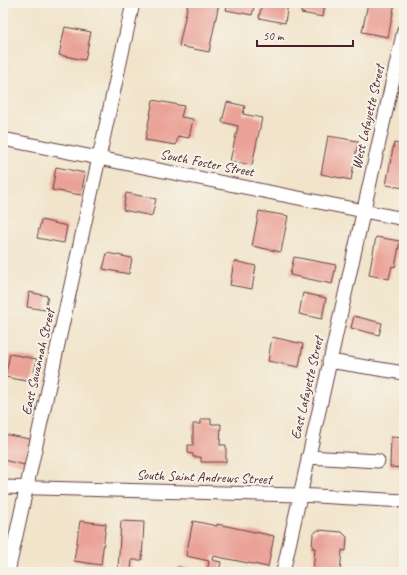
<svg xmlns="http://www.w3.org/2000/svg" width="407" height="575" font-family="Caveat,sans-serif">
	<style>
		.building { fill: #eaa297 }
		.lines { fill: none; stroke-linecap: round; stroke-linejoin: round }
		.minor-casing { stroke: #633d43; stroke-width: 15 }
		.minor { stroke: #fff; stroke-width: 13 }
		.labels { text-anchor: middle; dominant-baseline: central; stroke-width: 4; stroke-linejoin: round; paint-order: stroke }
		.street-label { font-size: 14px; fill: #4a1f2b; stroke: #f7f3e8 }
	</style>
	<rect width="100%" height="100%" fill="#f7f3e8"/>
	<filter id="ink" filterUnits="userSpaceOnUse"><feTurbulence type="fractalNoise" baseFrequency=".025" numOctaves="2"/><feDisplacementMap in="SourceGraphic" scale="8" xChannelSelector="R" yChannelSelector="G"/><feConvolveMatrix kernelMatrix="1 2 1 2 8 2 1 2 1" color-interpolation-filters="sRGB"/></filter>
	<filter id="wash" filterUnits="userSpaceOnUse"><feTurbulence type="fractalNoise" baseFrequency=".012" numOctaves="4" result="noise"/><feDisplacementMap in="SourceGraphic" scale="16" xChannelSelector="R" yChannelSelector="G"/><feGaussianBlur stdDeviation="0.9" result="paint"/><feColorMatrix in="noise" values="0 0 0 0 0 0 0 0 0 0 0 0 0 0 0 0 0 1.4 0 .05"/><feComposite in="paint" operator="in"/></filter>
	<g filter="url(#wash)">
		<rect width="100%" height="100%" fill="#f1e4ca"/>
		<g id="blocks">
			<path class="building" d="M188,3H219L209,52L179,46Z
				M228,3H255L252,15L226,10Z
				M262,3H288L285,23L259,18Z
				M303,3H325L323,17L301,13Z
				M368,3H395L388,37L362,32Z
				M65,27L91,32L85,60L59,55Z
				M153,100L184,106L181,117L193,119L189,138L178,136L176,145L145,140Z
				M227,102L245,106L243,114L262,118L252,165L230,161L238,126L222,122Z
				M328,136L358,141L351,180L321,174Z
				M394,143L404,145V188L386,185Z
				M56,167L85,173L81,195L52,190Z
				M126,193L156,199L152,216L123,210Z
				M259,211L288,216L281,252L252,246Z
				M41,220L67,226L64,243L37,238Z
				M376,237L400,241L395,267L392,266L389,279L369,275Z
				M107,253L132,258L129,274L103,269Z
				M294,257L336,265L332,284L290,275Z
				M234,261L256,266L252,289L230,285Z
				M29,292L48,296L45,310L27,307Z
				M303,293L326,298L322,319L299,314Z
				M354,316L382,323L379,335L351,328Z
				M272,337L303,344L299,367L268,361Z
				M10,354L37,359L32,382L5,377Z
				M201,419H211V424H221L220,445H226V462H201V457H193V454L188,453V445H193V424H201Z
				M3,434L30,439L25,465L3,460Z
				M391,437L404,438V468L390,467Z
				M80,521L106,524L101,565L74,561Z
				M121,521L144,522L142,560H132L131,570H118Z
				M193,521L217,526V524L274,536L268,567L213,556L212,560L221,562L219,572H207L209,561L186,556Z
				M318,530L342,532L347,537L346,551L342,550L340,572H313L315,548H312L313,534Z
				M178,567L190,569L189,572H177Z"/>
		</g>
	</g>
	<g filter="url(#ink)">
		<use href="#blocks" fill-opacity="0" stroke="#633d43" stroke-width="1"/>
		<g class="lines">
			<defs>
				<path id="minor" d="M3,139L404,219
					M329,361L404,373
					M308,457L378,461
					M3,487L299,495L404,501
					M8,572L133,3
					M283,572L404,30"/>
			</defs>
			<use href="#minor" class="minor-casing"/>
			<use href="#minor" class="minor"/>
		</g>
	</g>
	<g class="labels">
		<g class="street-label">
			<text transform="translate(368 117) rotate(-77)">West Lafayette Street</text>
			<text transform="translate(207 163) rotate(11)">South Foster Street</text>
			<text transform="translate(38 362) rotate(-77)">East Savannah Street</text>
			<text transform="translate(307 388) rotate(-77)">East Lafayette Street</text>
			<text transform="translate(204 477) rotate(2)">South Saint Andrews Street</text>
		</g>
	</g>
	<rect width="407" height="575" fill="none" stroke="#f7f3e8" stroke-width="16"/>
	<path d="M257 40v6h96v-6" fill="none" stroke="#4a1f2b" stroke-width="2"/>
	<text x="263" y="40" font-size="12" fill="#4a1f2b" stroke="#f7f3e8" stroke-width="3" paint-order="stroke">50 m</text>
</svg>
